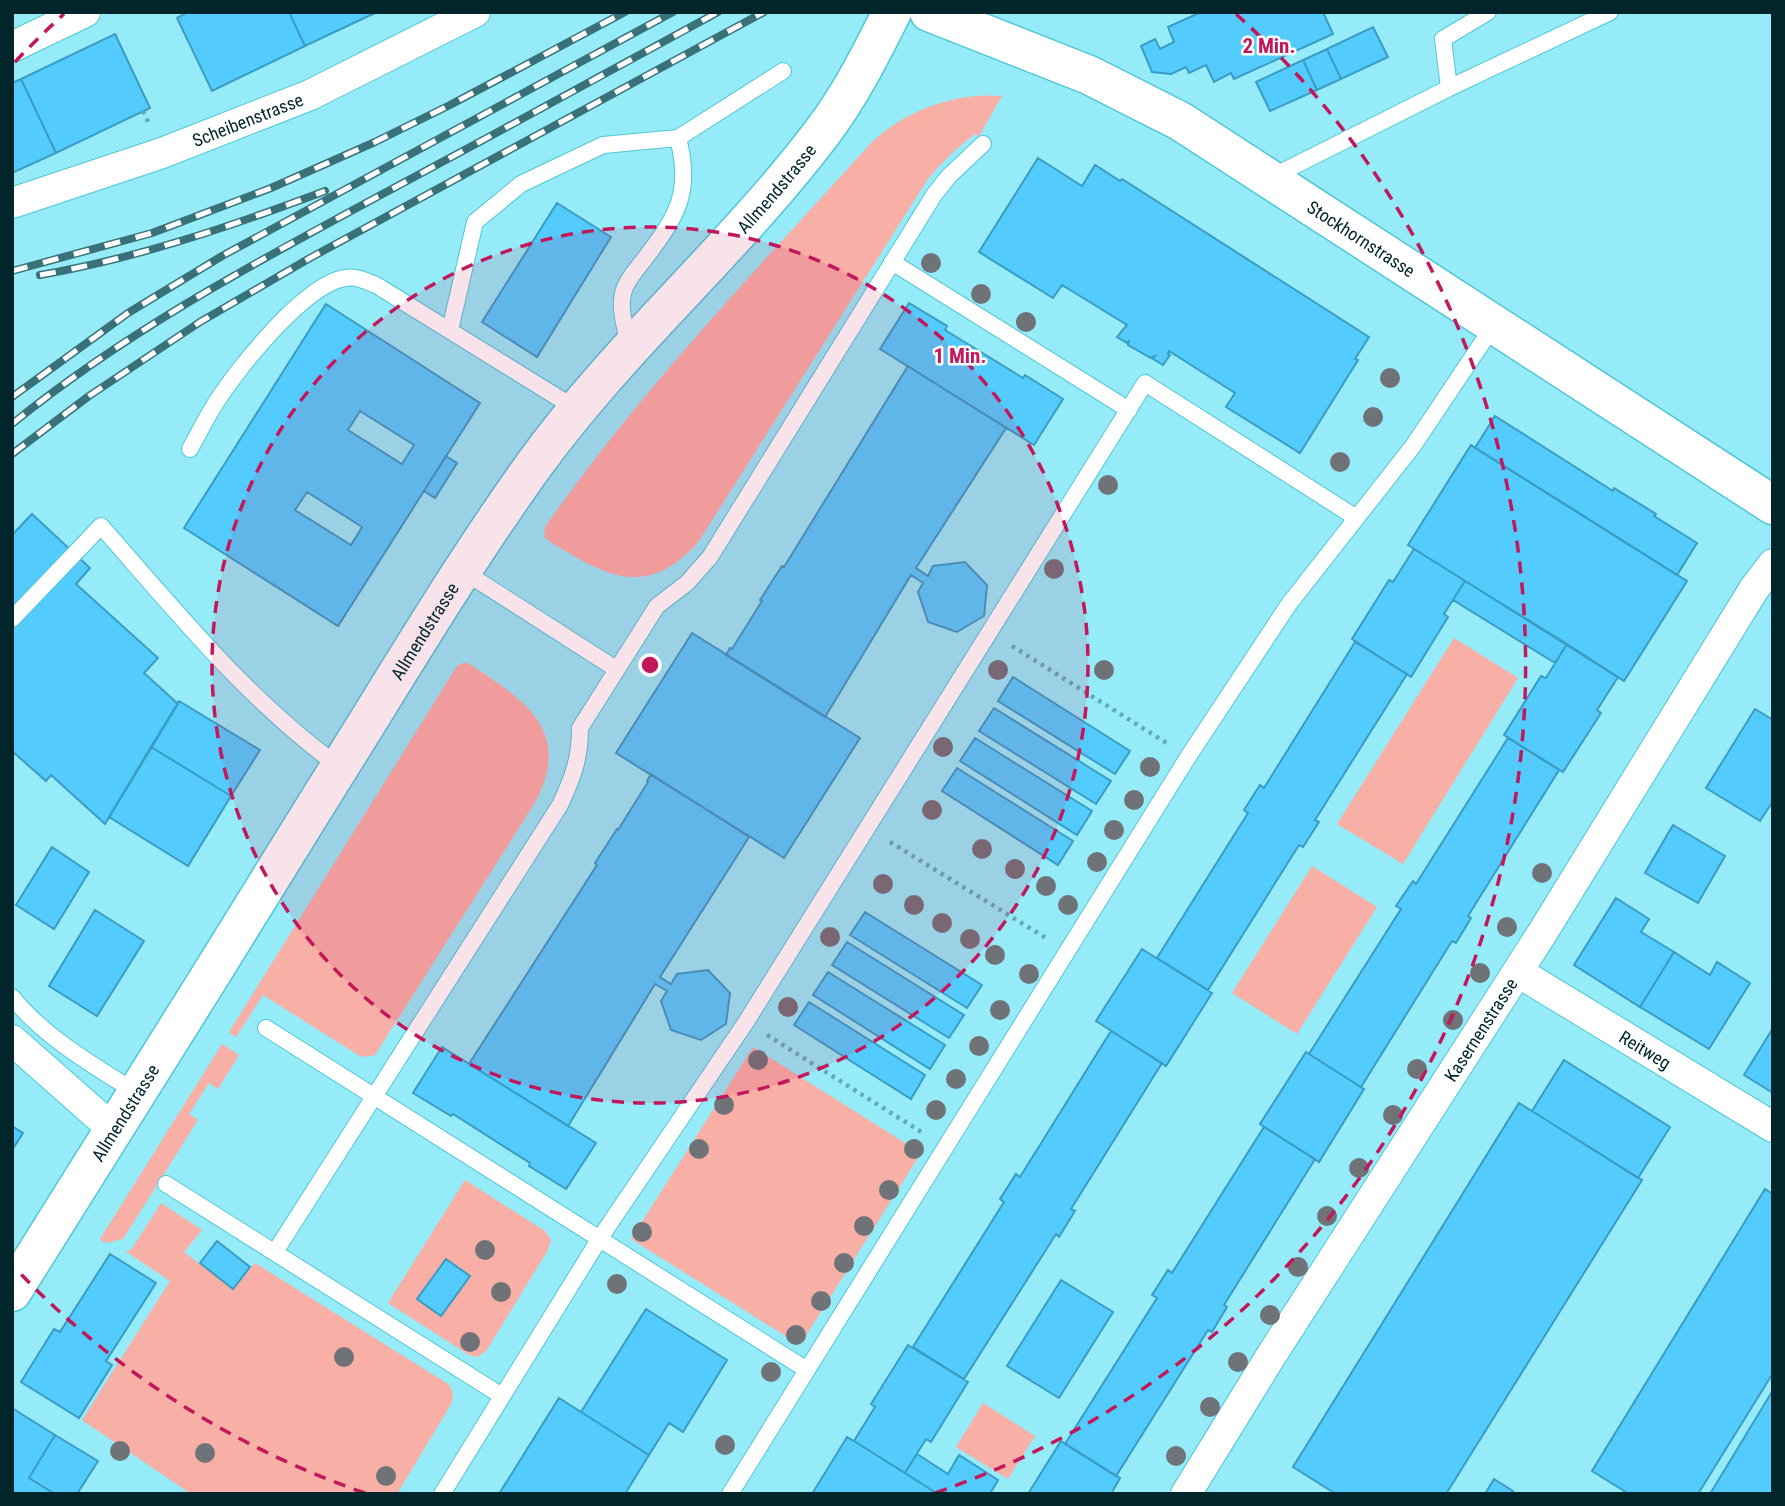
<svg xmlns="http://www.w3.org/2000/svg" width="1785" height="1506" font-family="'Roboto Condensed',sans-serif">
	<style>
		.green { fill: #f8afa5 }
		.building { fill: #53ccfd; stroke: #3a9cc3; stroke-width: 2; fill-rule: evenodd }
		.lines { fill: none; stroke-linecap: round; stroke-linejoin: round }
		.lane-casing { stroke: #51c6d7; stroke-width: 18 }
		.street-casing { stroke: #51c6d7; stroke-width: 32 }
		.secondary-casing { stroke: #51c6d7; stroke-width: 41 }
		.path { stroke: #64aab4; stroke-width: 4.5; stroke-dasharray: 3.5 5; stroke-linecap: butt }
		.lane { stroke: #fff; stroke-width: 16 }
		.street { stroke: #fff; stroke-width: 30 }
		.secondary { stroke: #fff; stroke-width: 38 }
		.rail-casing { stroke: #397179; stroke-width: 8 }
		.rail { stroke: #fcfcfc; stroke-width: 5; stroke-dasharray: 16; stroke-linecap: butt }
		.tree { fill: #6f7377 }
		.ring { fill: none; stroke: #c2185b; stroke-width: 3.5; stroke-dasharray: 12 9 }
		.labels { text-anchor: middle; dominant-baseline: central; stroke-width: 5; stroke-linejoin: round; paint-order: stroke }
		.street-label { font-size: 18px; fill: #00252a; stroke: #fcfcfc }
		.centre { fill: #c2185b; stroke: #fcfcfc; stroke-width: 3.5 }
		.ring-label { font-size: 21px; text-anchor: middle; font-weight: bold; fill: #c2185b; stroke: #fcfcfc; stroke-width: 5; stroke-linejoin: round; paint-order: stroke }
	</style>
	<rect width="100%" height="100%" fill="#95ebf8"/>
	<path class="green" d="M1002,96L979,136L975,134C956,149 940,163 926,182L699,541C658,588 622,585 572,555C563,549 552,544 544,537L545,527C641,389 758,268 871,143C905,111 954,92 1002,96Z
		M1454,638L1518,678L1403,864L1337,824Z
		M463,663H468C523,699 575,731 534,804L375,1055L364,1057L358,1055L263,995L236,1037L229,1032L457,666Z
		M1312,866L1377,907L1297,1034L1232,993Z
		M222,1044L239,1055L218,1089L209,1083L189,1114L198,1120L123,1239L105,1243L100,1239Z
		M753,1047L921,1153L800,1345L631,1239Z
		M465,1180L545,1231L551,1240L548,1250L486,1351L478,1357L469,1355L388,1303Z
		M161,1203L202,1230L184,1252L233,1289L255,1263L448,1384C454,1392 454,1397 450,1406L397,1494H191L82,1420L170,1281L125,1251L131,1250Z
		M983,1403L1035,1436L1008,1479L956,1447Z"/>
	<path class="building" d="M188,12H289L305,46L212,91L177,18Z
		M289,12H377L305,46Z
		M1201,12H1323L1333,34L1234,79L1231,73L1214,82L1206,65L1189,73L1186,67L1171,74L1152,72L1141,46L1155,39L1160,49L1174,42L1168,27Z
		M1373,27L1388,57L1341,79L1327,49Z
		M115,34L150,108L56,153L21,79Z
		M1327,49L1341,79L1317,90L1303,60Z
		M1303,60L1317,90L1270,111L1256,82Z
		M21,79L56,153L12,173V83Z
		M1038,158L1082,186L1095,165L1120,181L1122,179L1369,337L1355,359L1358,360L1300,453L1226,407L1235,393L1169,351L1168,354L1170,355L1163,365L1153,359L1155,356L1151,358L1128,345L1129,340L1127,343L1117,337L1127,325L1062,285L1053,298L979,252Z
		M557,203L611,237L537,357L482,322Z
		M909,303L947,326L945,330L1023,378L1025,375L1063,399L1034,445L880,349Z
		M326,304L480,403L338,626L184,528ZM360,411L414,445L402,464L348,430ZM307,492L362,527L351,545L295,510Z
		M908,366L1006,428L916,568L928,576L933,566L965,562L987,585L984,616L957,632L928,622L918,592L923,583L911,575L825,717L726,655L730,648L732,649L762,601L760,600L782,566L784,567Z
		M1495,416L1613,491L1614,488L1656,514L1654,516L1697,543L1677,575L1475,448Z
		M1471,445L1687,581L1624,681L1408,545Z
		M446,456L457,463L435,498L424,491Z
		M32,514L90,568L76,584L158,658L144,673L178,704L105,824L51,775L46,781L12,751V535Z
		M1414,549L1465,581L1444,614L1448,617L1411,677L1352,639L1389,580L1393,582Z
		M1465,581L1567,644L1555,663L1453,600Z
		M692,633L860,738L784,858L616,753Z
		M1355,642L1407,674L1315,820L1319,822L1303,847L1299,845L1208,990L1157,958L1248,813L1244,810L1260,785L1264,788Z
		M1567,644L1618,677L1597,710L1601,713L1563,772L1504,735L1541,676L1546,678Z
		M1013,677L1130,751L1115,774L998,701Z
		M179,701L260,750L231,796L151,747Z
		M994,708L1111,781L1096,804L979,731Z
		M1755,709L1773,720V801L1760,821L1706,788Z
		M975,738L1092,811L1077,835L960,761Z
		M1508,738L1559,770L1468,916L1471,918L1456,943L1452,941L1361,1087L1309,1054L1401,909L1396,906L1413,881L1416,884Z
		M151,747L231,796L188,866L109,817Z
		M957,768L1073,841L1058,865L942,791Z
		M651,774L749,837L660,977L671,984L677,974L708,970L730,993L726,1024L701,1040L671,1030L661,1001L667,991L655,984L568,1126L469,1064L597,865L595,863L617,829L618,830L648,782L647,781Z
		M1673,825L1725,856L1698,903L1645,873Z
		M52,847L89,872L54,929L16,905Z
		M1616,898L1649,919L1641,932L1674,952L1640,1007L1574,965Z
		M95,910L144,941L97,1016L49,986Z
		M865,912L982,985L967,1008L850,935Z
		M847,942L964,1015L949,1038L832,965Z
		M1142,949L1212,993L1166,1066L1096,1021Z
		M1674,952L1710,975L1717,962L1750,983L1709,1049L1640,1007Z
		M828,972L945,1045L930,1069L813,995Z
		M809,1002L925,1075L911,1099L794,1025Z
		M1773,1028V1093L1744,1075Z
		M1111,1031L1162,1063L1071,1209L1075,1211L1059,1237L1056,1234L964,1379L913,1347L1004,1202L1000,1199L1016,1174L1020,1177Z
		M442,1047L596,1143L566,1189L529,1166L530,1163L453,1114L451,1116L413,1093Z
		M1306,1052L1364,1089L1319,1162L1260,1124Z
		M1564,1060L1670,1127L1638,1178L1532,1111Z
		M1519,1103L1642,1180L1446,1494H1336L1293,1467Z
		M12,1126L23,1133L12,1150Z
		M1264,1127L1315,1159L1224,1305L1227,1307L1212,1332L1208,1330L1116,1476L1065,1444L1157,1298L1152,1295L1168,1270L1172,1273Z
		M1765,1189L1773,1194V1373L1698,1494H1629L1592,1471Z
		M217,1241L250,1267L233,1289L200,1263Z
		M110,1254L156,1283L106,1361L112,1365L79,1418L21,1382L54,1329L60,1332Z
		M446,1259L470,1276L441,1316L417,1299Z
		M1061,1280L1113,1312L1059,1398L1007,1366Z
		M646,1309L727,1360L683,1432L669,1423L649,1455L581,1412Z
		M908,1345L968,1382L931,1442L926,1439L905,1473L854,1441L875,1407L871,1404Z
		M1773,1390V1494H1710Z
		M559,1398L649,1455L625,1494H499Z
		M12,1408L55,1435L29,1478L55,1494H12Z
		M55,1435L98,1461L77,1494H55L29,1478Z
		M847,1437L854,1441L938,1494H812Z
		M1061,1441L1120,1478L1111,1494H1028Z
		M917,1454L948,1474L959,1455L998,1480L990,1494H938L905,1473Z
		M1494,1479L1513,1491L1511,1494H1485Z"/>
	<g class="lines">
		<defs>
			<path id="lane" d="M1449,88L1443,39L1488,12
				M1270,178L1449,88L1610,12
				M892,262L1129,410
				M450,330L475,222L521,184L603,145L678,138L783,71
				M630,347C626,331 619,310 623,293C626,280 638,268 646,257C678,215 692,191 678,138
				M190,449C199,433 207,416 217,401C238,368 305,284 345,278C356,276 366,281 376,285L578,410
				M463,571L616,669
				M12,619L101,526C175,610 248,701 340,767
				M12,997C45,1038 93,1065 137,1093
				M266,1028L807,1370
				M166,1184L502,1396
				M275,1252L560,805C573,777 580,759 580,728L657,606L687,583L710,557L934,195L949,176L983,144
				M442,1494L600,1238L746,1022L1145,383L1355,517
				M730,1494L1188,757L1289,604L1413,446L1494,325"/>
			<g id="street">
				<path d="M12,47L85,12"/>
				<path id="s1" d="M12,203L162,153L310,95L475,12"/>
				<path id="s2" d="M1518,972L1773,1127"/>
				<path d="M12,1040L114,1130"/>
				<path id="s3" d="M1186,1494L1269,1359L1541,935L1754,589L1773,564"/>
			</g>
			<g id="secondary">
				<path id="s4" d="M929,12L1089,75L1180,121L1773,505"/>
				<path id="s5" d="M12,1292C118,1124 223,956 327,787C395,679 460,568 534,465C620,346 733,250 821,134C850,96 871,54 892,12"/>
			</g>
		</defs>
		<use href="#lane" class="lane-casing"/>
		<use href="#street" class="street-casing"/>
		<use href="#secondary" class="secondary-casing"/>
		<path class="path" d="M143,111L149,124
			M1012,646L1168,744
			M890,842L1046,938
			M767,1035L923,1133"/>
		<use href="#lane" class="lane"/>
		<use href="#street" class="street"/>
		<use href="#secondary" class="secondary"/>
		<defs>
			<path id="rail" d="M12,271L152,233L271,188L375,142L450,105L625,12
				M40,275C138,258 232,226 325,191
				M12,397L128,313L222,256L673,12
				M12,424C124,333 251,265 377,197C491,136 605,74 718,12
				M12,454L89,396L200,322L310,258L764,12"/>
		</defs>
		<use href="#rail" class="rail-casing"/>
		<use href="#rail" class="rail"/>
	</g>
	<g class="tree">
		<circle cx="931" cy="263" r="10"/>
		<circle cx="981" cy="294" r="10"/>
		<circle cx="1026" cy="322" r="10"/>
		<circle cx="1390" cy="378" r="10"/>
		<circle cx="1373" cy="417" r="10"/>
		<circle cx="1340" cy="462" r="10"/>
		<circle cx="1108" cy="485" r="10"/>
		<circle cx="1054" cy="569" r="10"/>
		<circle cx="998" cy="670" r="10"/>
		<circle cx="1104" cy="670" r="10"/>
		<circle cx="943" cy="747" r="10"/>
		<circle cx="1150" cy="767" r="10"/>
		<circle cx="1134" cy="800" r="10"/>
		<circle cx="932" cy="810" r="10"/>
		<circle cx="1114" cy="830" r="10"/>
		<circle cx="982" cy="849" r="10"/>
		<circle cx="1097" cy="862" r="10"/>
		<circle cx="1015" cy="869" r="10"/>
		<circle cx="1542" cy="873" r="10"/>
		<circle cx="883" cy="884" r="10"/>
		<circle cx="1046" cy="886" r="10"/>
		<circle cx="914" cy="905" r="10"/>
		<circle cx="1068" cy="905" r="10"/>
		<circle cx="942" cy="923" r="10"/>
		<circle cx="1507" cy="927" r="10"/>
		<circle cx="830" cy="937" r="10"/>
		<circle cx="970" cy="939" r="10"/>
		<circle cx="995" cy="955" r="10"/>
		<circle cx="1480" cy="973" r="10"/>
		<circle cx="1029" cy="974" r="10"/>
		<circle cx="788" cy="1007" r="10"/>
		<circle cx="1000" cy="1010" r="10"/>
		<circle cx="1453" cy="1020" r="10"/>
		<circle cx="979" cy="1046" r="10"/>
		<circle cx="758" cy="1060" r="10"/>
		<circle cx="1417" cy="1069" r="10"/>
		<circle cx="956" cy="1079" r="10"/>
		<circle cx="724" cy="1105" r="10"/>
		<circle cx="936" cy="1110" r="10"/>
		<circle cx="1393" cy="1115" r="10"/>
		<circle cx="699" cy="1149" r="10"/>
		<circle cx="914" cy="1149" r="10"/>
		<circle cx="1359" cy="1168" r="10"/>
		<circle cx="889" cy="1190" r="10"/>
		<circle cx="1327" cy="1216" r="10"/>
		<circle cx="864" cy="1226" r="10"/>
		<circle cx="642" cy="1232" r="10"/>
		<circle cx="485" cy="1250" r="10"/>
		<circle cx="844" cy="1263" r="10"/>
		<circle cx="1298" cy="1267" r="10"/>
		<circle cx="617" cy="1284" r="10"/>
		<circle cx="501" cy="1292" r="10"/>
		<circle cx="821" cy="1301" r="10"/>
		<circle cx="1270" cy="1315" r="10"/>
		<circle cx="796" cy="1335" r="10"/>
		<circle cx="470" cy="1342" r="10"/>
		<circle cx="344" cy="1357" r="10"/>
		<circle cx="1238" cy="1362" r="10"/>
		<circle cx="771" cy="1372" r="10"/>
		<circle cx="1210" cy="1407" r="10"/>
		<circle cx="725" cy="1445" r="10"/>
		<circle cx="120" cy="1451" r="10"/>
		<circle cx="205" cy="1453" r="10"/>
		<circle cx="1176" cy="1456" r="10"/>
		<circle cx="386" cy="1476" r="10"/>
	</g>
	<circle cx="650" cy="665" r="438" fill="#c2185b" fill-opacity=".12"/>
	<g class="ring">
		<circle cx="650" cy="665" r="438"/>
		<path d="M365 1493A876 876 0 0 1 15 1268M15 62A876 876 0 0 1 64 14M1236 14A876 876 0 0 1 935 1493"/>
	</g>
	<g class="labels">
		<g class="street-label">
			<text stroke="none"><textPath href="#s1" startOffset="250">Scheibenstrasse</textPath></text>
			<text stroke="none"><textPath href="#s5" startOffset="1346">Allmendstrasse</textPath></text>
			<text stroke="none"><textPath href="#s4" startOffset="490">Stockhornstrasse</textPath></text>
			<text stroke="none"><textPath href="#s5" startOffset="779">Allmendstrasse</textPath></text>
			<text stroke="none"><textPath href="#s3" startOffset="550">Kasernenstrasse</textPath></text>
			<text stroke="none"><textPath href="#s2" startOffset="149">Reitweg</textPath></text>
			<text stroke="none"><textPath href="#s5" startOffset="212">Allmendstrasse</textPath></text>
		</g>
	</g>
	<circle cx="650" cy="665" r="10" class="centre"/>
	<g class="ring-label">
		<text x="1269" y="53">2 Min.</text>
		<text x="960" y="363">1 Min.</text>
	</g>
	<rect width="1785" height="1506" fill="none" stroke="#00252a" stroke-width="28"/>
</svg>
